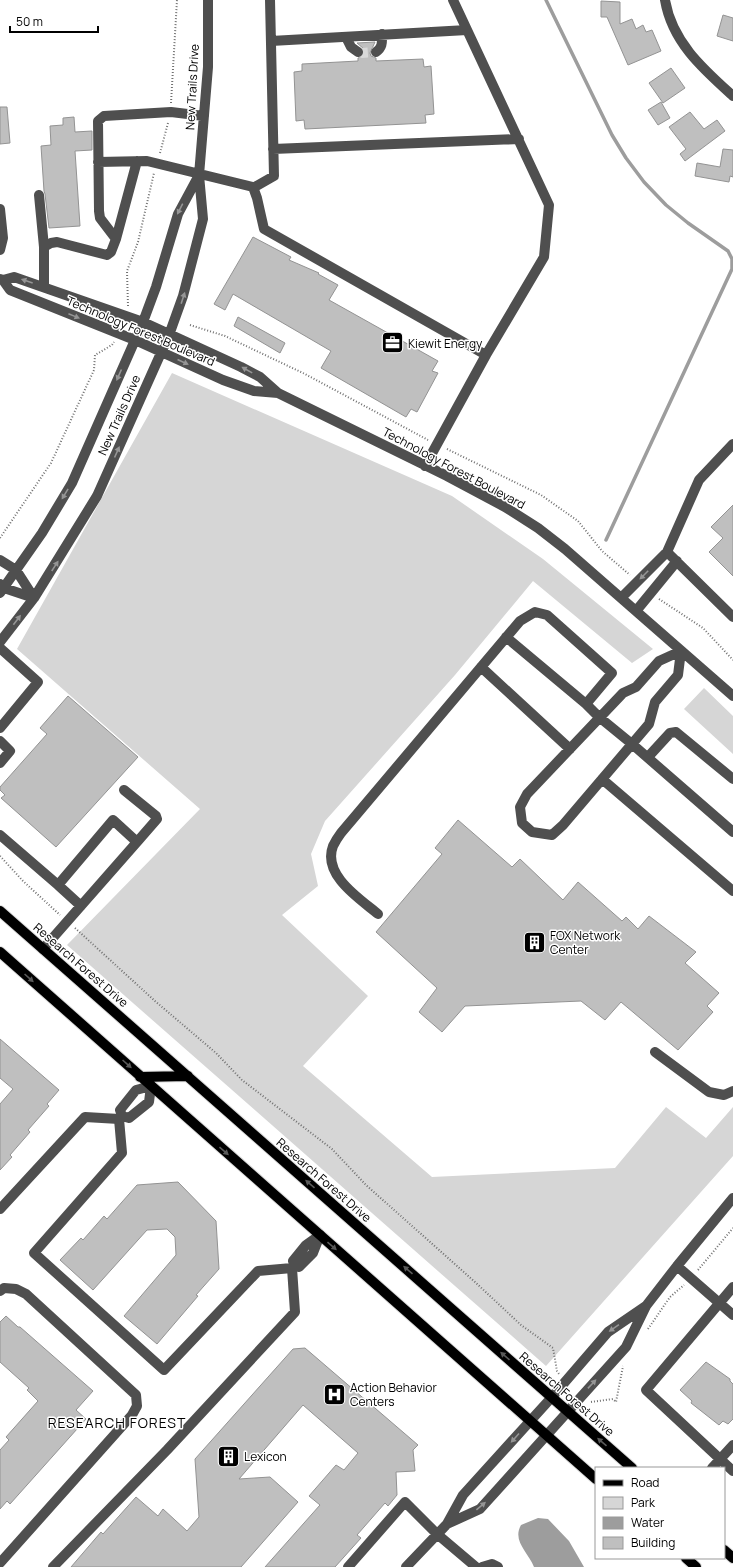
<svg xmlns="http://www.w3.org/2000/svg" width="733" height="1567" font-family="Manrope,sans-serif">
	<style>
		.green { fill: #d6d6d6 }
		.water { fill: #9d9d9d }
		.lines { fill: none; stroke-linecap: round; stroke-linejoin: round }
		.stream { stroke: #9d9d9d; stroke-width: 3.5 }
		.building { fill: #bfbfbf; stroke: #939393 }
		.minor-tunnel { stroke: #d9d9d9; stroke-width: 10; stroke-dasharray: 10 5; stroke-linecap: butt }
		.major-casing { stroke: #dbdbdb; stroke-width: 12 }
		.path { stroke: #717171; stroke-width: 2; stroke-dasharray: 1 2; stroke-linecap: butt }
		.minor { stroke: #4f4f4f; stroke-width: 10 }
		.major { stroke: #000; stroke-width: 10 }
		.oneway { fill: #959595 }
		.oneway2 { fill: #595959 }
		.labels { text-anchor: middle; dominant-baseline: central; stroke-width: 3; stroke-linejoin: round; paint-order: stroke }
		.street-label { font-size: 12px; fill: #000; stroke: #fff }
		.poi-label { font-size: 12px; fill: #000; stroke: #fff; text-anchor: start }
		.quarter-label { font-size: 14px; letter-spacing: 1px; fill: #000; stroke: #fff }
	</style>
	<rect width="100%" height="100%" fill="#fff"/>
	<path class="green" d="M172,373L452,496L543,559L653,649L632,663L533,581L455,675L325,821L311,854L318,886L282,915L368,996L303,1066L432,1177L615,1168L666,1107L706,1138L733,1107V1156L546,1366L67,945L200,809L17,649Z
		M704,688L733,716V754L684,709Z"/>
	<path class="water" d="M538,1518L548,1519L569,1541L584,1567H534C528,1552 512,1541 521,1525Z"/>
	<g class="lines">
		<path class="stream" d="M546,0L612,135L626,158L644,182L666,205L688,223L728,251L732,259V269L606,540"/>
	</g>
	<path class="building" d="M601,1L620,2V24L632,19L636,29L643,25L646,32L652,30L661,51L628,65L607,17H601Z
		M723,15L733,18V41L717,36Z
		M375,42L370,53L371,56L376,58V61L423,59L424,67L431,66L434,114L425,115L426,123L305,129L304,120L296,121L294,72L302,71V64L358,61V58L363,56L364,52V49L357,43Z
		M671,68L685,88L663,103L649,83Z
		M661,102L670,118L658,125L648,110Z
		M0,107H7L10,143L0,144Z
		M690,112L704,129L717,120L725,131L685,161L680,154L686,149L669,127Z
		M74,117L75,132L92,131V150L75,151L80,226L49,228L45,194L44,191L41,146L51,145L50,126L63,125V118Z
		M723,149L733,150V177L730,176L729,182L695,176L697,163L720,167Z
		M253,237L291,257L289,260L319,273L318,274L338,285L329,300L438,361L432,371L438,373L417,412L411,409L406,417L321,368L331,351L233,294L225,310L214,304Z
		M238,317L285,343L280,353L234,326Z
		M733,505V576L709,552L723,538L711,527Z
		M68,696L138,757L56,847L1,798L5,795L0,790V787L47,734L40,728Z
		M458,820L512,867L520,859L563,900L578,882L622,921L626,917L638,929L649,916L696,952L685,963L719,993L707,1006L713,1012L678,1050L621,1002L605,1020L581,1001L465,1006L442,1032L419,1012L437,988L376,932L442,854L435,848Z
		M0,1039L59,1090L47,1104L49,1106L28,1130L30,1132L10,1155L12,1157L0,1170V1104L13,1089L0,1078Z
		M178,1182L216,1221L219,1269L196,1295L198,1296L157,1344L124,1316L176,1255L175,1237L167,1229L147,1230L93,1290L60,1260L81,1238L83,1240L104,1216L107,1219L137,1185Z
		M6,1316L18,1327H20L93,1391L76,1410L86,1419L10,1504L7,1501L0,1509V1450L9,1440L6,1437L38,1401L27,1390L29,1388L0,1362V1322Z
		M305,1348L418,1445L413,1450L415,1471L396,1472L397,1495L388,1506L385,1503L357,1535L361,1538L335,1567H265L320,1505L309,1496L336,1465L344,1470L358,1453L303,1405L239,1479L270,1477L298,1502L241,1567H71L101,1532L103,1534L136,1497L158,1516L163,1509L187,1531L199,1517L195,1459L293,1349Z
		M706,1362L730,1379V1381L733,1384V1419L728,1424L723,1421L719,1425L691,1403L692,1401L680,1390Z"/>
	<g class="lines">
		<path class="minor-tunnel" d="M358,52L362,53L376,52"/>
		<defs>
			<path id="major" d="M0,911L632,1468
				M0,952L596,1479
				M140,1077L188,1076
				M724,1550L733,1558
				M686,1558L696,1567"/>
		</defs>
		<use href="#major" class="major-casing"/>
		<path class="path" d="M171,103L177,0
			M160,153L168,123
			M128,306L127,271L138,242L154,173
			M190,325L225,336L305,374L428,440
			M447,449L541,495L578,521L602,551L630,575
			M0,538L51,463L94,370L95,355L112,345L114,342
			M659,599L703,628L733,660
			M0,856L23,881L60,915
			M75,928L155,1001L216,1053L242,1080L332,1149L366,1185L475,1282L521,1325L553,1348L557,1371L559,1374
			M698,1270L733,1228
			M648,1329L670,1297L684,1285
			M591,1402L613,1399L616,1402L623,1366"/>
		<path class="minor" d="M665,0C672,42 703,69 733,96
			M346,37L351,47L358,52
			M271,41L467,30
			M376,52C383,47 382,42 382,34
			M273,149L519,139
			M98,162L147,161L253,187L257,198L264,229L486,355
			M253,188L274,176L270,0
			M39,195L44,247
			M0,209L3,238L0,250
			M116,239L137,161
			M0,279L3,280L10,290L135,340L223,380L254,391L278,393
			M3,280L14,277L143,322L241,367L260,377L278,393L447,476L505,507L538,528L565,549L733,696
			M44,287V247L51,243L57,242L107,255L111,252L116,239L100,218L99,211L98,121L104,116L171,112L204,116
			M733,444L699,480L667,552L733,617
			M425,466L486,355L544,257L549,205L453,0
			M0,560L16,570L34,598
			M0,584L4,588L34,598
			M0,593L42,533L72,483L143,322L156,287L178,214L199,175
			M621,598L667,552
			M636,611L677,561
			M506,637L586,704
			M0,642L34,598L97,496L169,335L183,296L203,219L199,175L208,67V0
			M0,648L38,682L0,728
			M681,651L678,675L655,702L649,724L563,825L552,835L532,832L522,823L520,807L527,794L623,693L636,687L659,661Z
			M481,667L570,749
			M0,741L10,751L0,763
			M648,757L670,733L676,732L733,779
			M602,779L733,891
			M124,790L156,816L157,819L137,842
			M0,835L58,885L113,820L137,842L43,949
			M58,885L81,906
			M378,914C360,899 322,875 333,846C335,842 338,837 341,833L520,621L535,612L547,615L612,673L586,704L599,717L632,744L733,832
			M655,1052L709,1092L724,1095L733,1091
			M151,1086L149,1102L129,1118L122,1116L120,1110L136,1090Z
			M122,1116L119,1119L122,1153L34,1253L164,1370L258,1271L292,1268L295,1266L293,1261L306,1245L320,1235
			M0,1209L85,1117L119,1119
			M295,1266L299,1267L313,1253L320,1235
			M677,1266L733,1315
			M733,1287L646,1390L733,1471
			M0,1291L4,1288L16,1289L26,1294L136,1395L137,1406L132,1415L0,1563
			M712,1468L733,1445
			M447,1524L480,1509L626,1347L646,1306L677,1266L733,1198
			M53,1567L167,1450L295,1312L292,1268
			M348,1567L405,1502L437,1534L476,1567
			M406,1567L447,1524L463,1495L552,1397L608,1332L646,1306
			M482,1567L492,1564L498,1567"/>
		<use href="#major" class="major"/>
	</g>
	<defs><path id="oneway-solid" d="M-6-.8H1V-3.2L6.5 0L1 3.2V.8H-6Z"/></defs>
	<g class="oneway">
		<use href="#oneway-solid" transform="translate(180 209) rotate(117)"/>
		<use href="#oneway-solid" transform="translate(27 281) rotate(-161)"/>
		<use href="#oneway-solid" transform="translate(183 298) rotate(-72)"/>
		<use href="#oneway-solid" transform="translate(74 316) rotate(22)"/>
		<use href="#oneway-solid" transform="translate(183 362) rotate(25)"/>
		<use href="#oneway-solid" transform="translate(247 370) rotate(-151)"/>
		<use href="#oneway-solid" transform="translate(119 375) rotate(114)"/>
		<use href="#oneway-solid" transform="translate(117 452) rotate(-66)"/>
		<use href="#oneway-solid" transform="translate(65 494) rotate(121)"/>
		<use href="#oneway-solid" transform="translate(55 566) rotate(-57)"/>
		<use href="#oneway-solid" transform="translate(644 575) rotate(135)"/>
		<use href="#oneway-solid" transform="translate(17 620) rotate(-53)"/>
		<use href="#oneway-solid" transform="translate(614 1328) rotate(145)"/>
		<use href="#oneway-solid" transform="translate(592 1384) rotate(-47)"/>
		<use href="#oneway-solid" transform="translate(515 1438) rotate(132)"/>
		<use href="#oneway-solid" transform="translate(481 1506) rotate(-40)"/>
	</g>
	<g class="oneway2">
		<use href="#oneway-solid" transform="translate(29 978) rotate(42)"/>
		<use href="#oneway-solid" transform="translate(127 1064) rotate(42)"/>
		<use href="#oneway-solid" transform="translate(224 1151) rotate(41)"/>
		<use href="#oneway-solid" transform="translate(310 1184) rotate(-139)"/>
		<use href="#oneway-solid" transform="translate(332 1246) rotate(41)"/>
		<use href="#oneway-solid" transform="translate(408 1270) rotate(-139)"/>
		<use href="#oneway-solid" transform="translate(505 1356) rotate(-139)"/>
		<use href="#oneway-solid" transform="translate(602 1442) rotate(-139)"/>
	</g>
	<defs>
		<symbol id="office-square" viewBox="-11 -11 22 22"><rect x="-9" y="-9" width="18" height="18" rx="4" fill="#000" stroke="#fff"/><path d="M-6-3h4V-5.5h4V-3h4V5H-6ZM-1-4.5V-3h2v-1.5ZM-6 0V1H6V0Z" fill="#fff"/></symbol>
		<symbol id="building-square" viewBox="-11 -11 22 22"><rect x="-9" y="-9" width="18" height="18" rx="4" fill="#000" stroke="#fff"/><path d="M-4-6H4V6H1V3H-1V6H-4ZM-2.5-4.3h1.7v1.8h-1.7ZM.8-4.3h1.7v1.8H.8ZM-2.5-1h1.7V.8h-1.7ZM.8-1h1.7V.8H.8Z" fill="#fff"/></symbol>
		<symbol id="hospital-square" viewBox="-11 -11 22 22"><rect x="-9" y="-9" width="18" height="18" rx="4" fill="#000" stroke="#fff"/><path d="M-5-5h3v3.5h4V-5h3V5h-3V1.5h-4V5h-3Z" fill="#fff"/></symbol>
	</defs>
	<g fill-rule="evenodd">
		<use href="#office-square" x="380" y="330" width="25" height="25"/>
		<use href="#building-square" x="522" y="930" width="25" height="25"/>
		<use href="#hospital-square" x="322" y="1382" width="25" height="25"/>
		<use href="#building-square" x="216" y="1444" width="25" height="25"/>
	</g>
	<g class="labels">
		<g class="street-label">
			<text transform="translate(192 87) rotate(-87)">New Trails Drive</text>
			<text transform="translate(141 331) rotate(23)">Technology Forest Boulevard</text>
			<text transform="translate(119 415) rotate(-66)">New Trails Drive</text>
			<text transform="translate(454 468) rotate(28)">Technology Forest Boulevard</text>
			<text transform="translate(81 965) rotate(41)">Research Forest Drive</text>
			<text transform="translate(324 1180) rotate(41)">Research Forest Drive</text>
			<text transform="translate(567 1394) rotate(41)">Research Forest Drive</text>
		</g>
		<g class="poi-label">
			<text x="408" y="343">Kiewit Energy</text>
			<text x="550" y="935">FOX Network<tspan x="550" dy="14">Center</tspan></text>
			<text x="350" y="1387">Action Behavior<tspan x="350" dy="14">Centers</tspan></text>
			<text x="244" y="1456">Lexicon</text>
		</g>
		<g class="quarter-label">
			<text x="117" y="1422">RESEARCH FOREST</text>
		</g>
	</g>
	<rect x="595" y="1467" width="130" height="92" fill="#ffffff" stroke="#999999"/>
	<rect x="603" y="1480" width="20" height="6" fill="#000000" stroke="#999999"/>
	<text x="631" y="1487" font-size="12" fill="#000000">Road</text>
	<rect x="603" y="1497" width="20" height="12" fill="#d6d6d6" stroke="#999999"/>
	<text x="631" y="1507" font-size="12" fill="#000000">Park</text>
	<rect x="603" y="1517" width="20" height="12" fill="#9d9d9d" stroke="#999999"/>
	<text x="631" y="1527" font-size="12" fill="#000000">Water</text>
	<rect x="603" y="1537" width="20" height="12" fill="#bfbfbf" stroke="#999999"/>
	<text x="631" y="1547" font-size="12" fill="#000000">Building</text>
	<path d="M10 26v6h88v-6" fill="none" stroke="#000000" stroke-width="2"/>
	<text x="16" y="26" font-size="12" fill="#000000" stroke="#ffffff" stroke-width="3" paint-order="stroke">50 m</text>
</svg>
